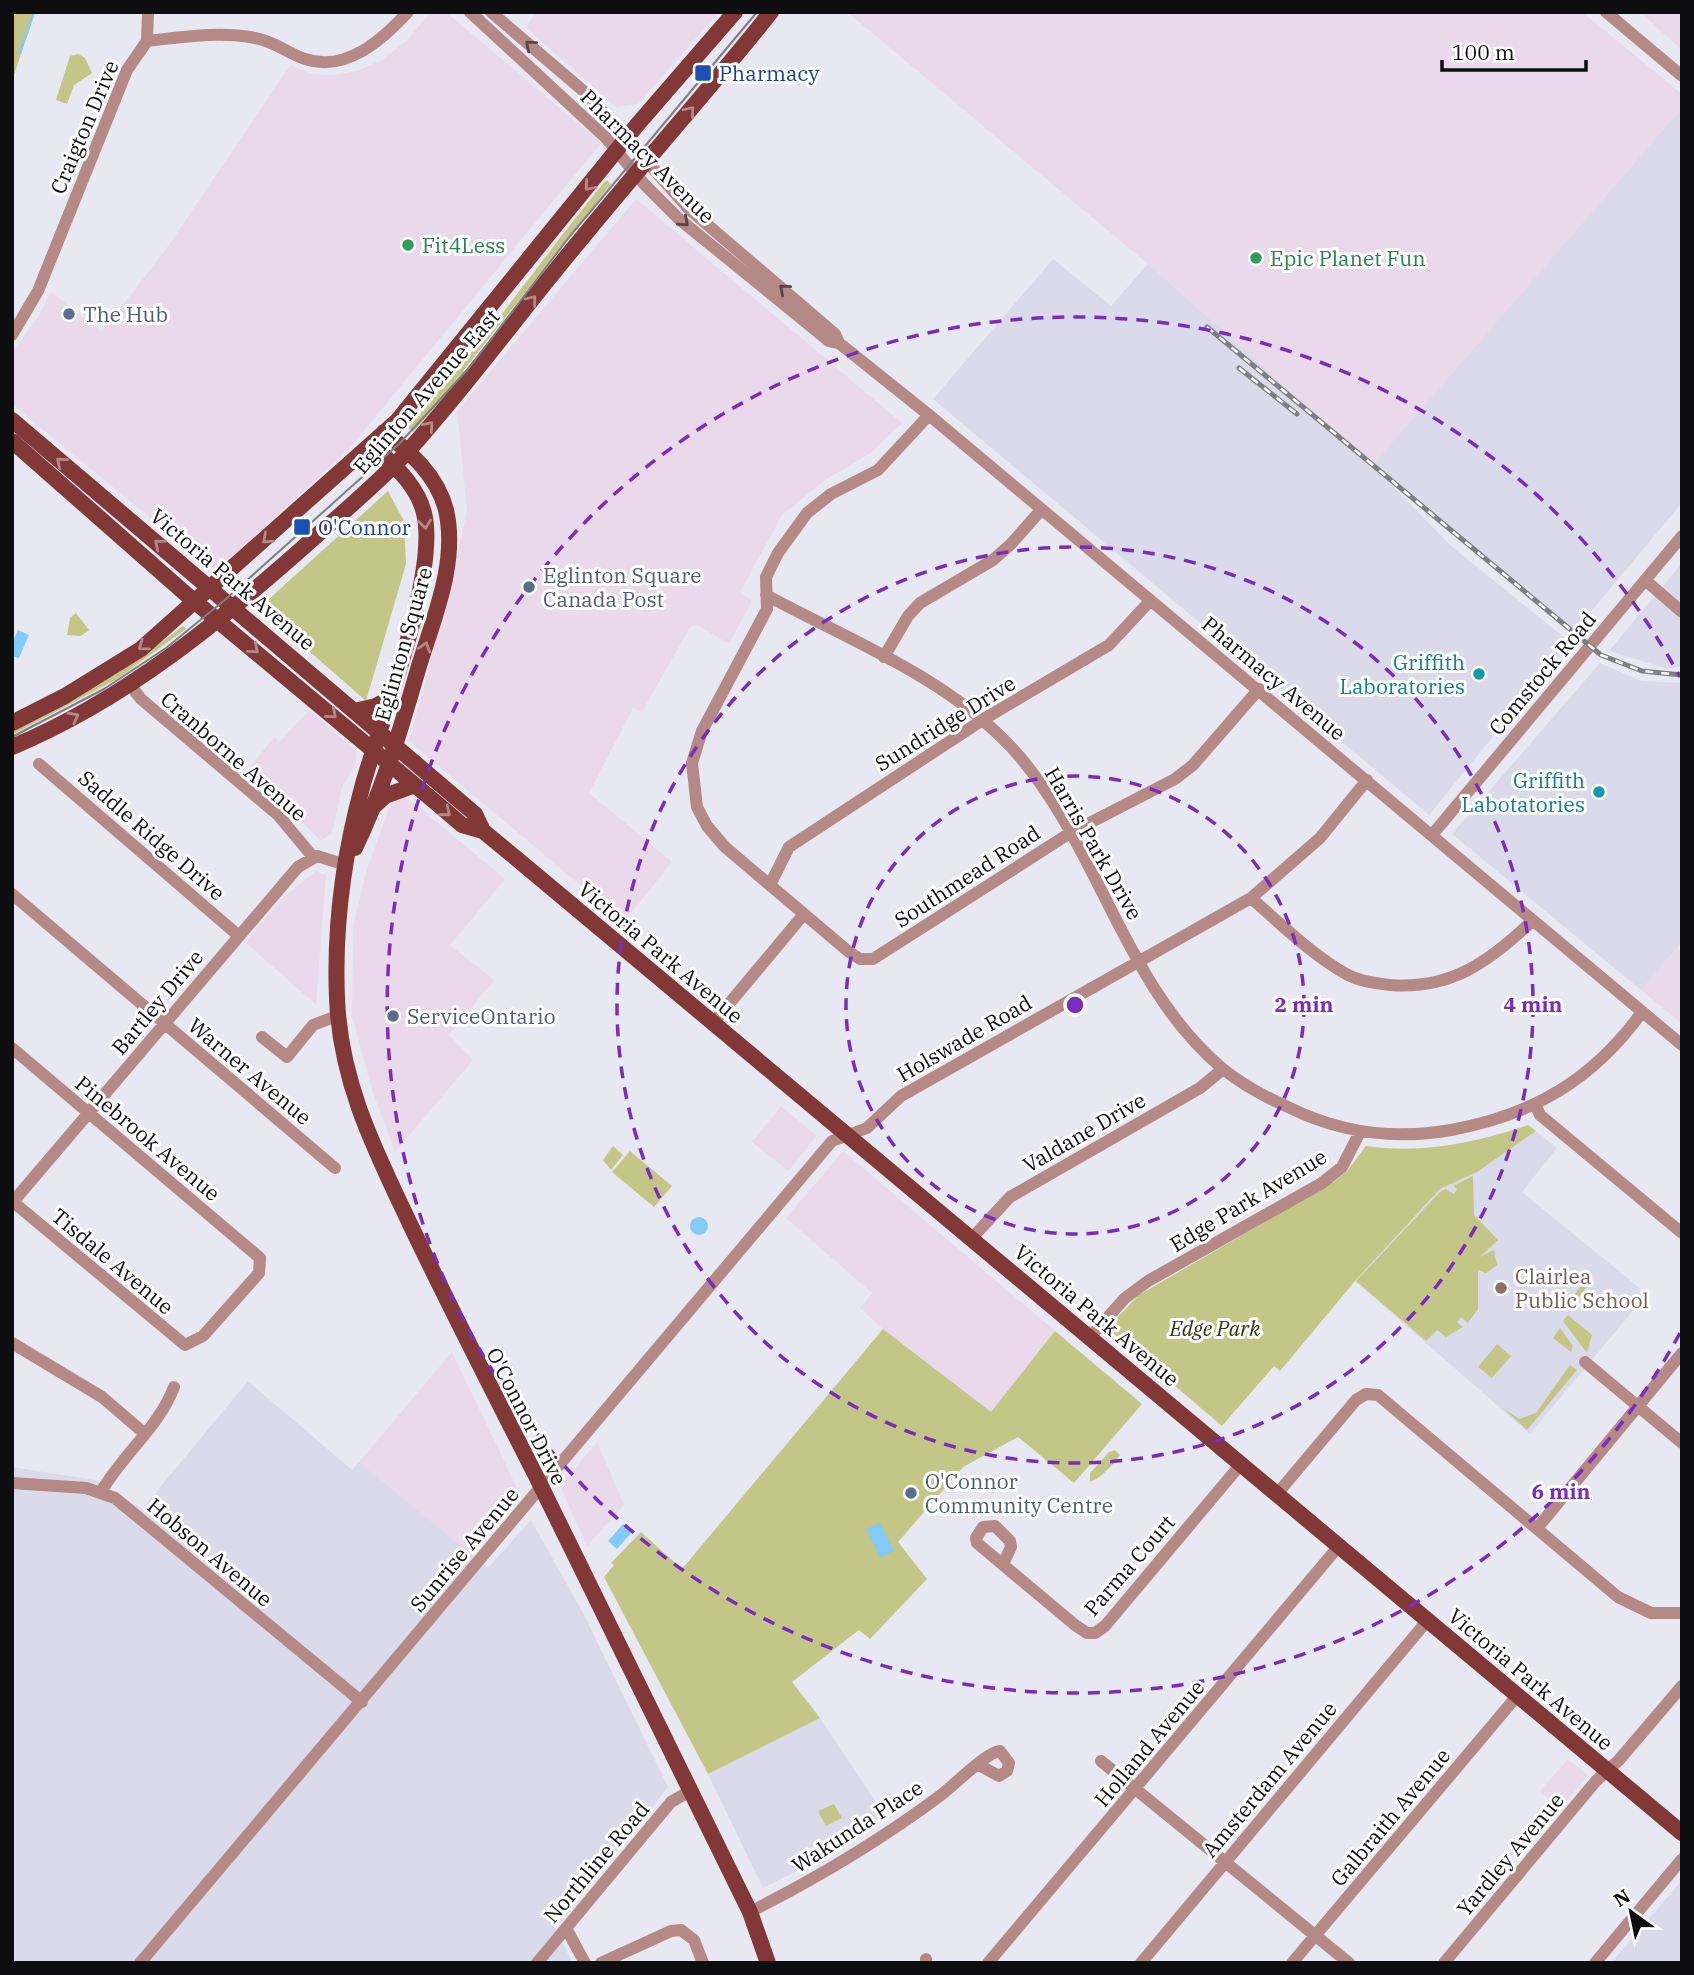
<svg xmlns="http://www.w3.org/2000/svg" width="1694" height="1975" font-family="'IBM Plex Serif',serif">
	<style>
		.commercial { fill: #ead9ea }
		.built { fill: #dadaeb }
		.green { fill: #c3c686 }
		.water { fill: #83cbf7 }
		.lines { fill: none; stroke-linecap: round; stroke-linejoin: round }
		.stream { stroke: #83cbf7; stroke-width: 2.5 }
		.minor { stroke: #b58986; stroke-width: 12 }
		.major { stroke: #813836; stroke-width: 16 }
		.tram { stroke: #7e7e84; stroke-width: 2 }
		.rail-casing { stroke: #7e7e84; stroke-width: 5 }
		.rail { stroke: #fff; stroke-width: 2.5; stroke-dasharray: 8; stroke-linecap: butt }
		.oneway { stroke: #594546 }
		.oneway2 { stroke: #b38886 }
		.ring { fill: none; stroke: #7b2cbf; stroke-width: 3.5; stroke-dasharray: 12 9 }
		.transit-dot { fill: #1a4fb4; stroke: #fff; stroke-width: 2.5 }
		.leisure-dot { fill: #2e9e5b; stroke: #fff; stroke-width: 2.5 }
		.service-dot { fill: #5c6f8a; stroke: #fff; stroke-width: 2.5 }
		.culture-dot { fill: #0f9aa8; stroke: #fff; stroke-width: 2.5 }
		.education-dot { fill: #8d6e63; stroke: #fff; stroke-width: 2.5 }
		.labels { text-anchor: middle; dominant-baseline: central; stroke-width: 6; stroke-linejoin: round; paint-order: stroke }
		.transit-label { font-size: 21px; fill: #164399; stroke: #fff; text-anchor: start }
		.street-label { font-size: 21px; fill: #0e0e11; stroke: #fff }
		.leisure-label { font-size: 21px; fill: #27864d; stroke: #fff; text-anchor: start }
		.service-label { font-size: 21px; fill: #4e5e75; stroke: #fff; text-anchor: start }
		.culture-label { font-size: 21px; fill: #0d838f; stroke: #fff; text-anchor: end }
		.education-label { font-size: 21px; fill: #785e54; stroke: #fff; text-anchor: start }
		.park-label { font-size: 21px; font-style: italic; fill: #323309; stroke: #fff }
		.centre { fill: #7b2cbf; stroke: #fff; stroke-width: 3.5 }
		.ring-label { font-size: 21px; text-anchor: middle; font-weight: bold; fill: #7b2cbf; stroke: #fff; stroke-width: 6; stroke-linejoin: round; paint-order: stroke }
	</style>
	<rect width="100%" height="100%" fill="#e8e8f2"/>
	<path class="commercial" d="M431,12H446L601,143L348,450L216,572L12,404V352L38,317L51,292L102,332L169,245L290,65L312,74L334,75L357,71L382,60L407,40Z
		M537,12H719L638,104L616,107L525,27Z
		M847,12H1582L1682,94V108L1373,466L1148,264Z
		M1640,12H1682V50Z
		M636,199L902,423L871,453L825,480L782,515L740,592L752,601L729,644L697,625L690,627L642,712L633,708L589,793L672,862L624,922L409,741L449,593L467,511L457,411Z
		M310,710L356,751V763L342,787L332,833L321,841L270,789L246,772L274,737L279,742Z
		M402,793L505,879L450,945L494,980L449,1035L473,1060L395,1152L372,1090L352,1015L353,928L366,872L392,800Z
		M316,871L326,875L316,1005L245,942L284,897Z
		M1677,948L1682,952V1024L1641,990Z
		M781,1106L817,1136L788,1171L752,1142Z
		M843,1151L1055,1331L991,1412L883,1329L860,1308L872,1293L786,1218Z
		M452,1352L517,1488L467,1551L359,1462Z
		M597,1442L624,1505L587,1546L560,1486Z
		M1568,1759L1588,1775L1560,1810L1540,1791Z"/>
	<path class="built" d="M1682,108V503L1573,633L1380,473L1451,546L1570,642L1429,815L933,399L1053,259L1111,306L1148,264L1373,465Z
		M1682,563V666L1668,669L1609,651Z
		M1600,663L1641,681L1682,683V942L1641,990L1452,834Z
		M1536,1131L1557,1148L1522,1192L1647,1294L1530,1434L1355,1281L1440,1189L1477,1172Z
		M248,1381L352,1470L359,1462L488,1568L531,1520L583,1613L668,1787L556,1928L572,1963H12V1467L95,1480L142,1509Z
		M820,1718L887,1819L831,1854L763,1888L708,1774Z
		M1682,1880V1963H1611Z"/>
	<path class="green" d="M12,12H35L12,81Z
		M78,54L85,58L92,73L74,85L67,104L56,100L70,56Z
		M606,180L611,184L463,371L466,373L413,432L406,426C480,351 539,261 606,180Z
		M388,491L404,521L406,564L366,701L269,616V599Z
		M76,613L89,630L81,636L67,635L70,618Z
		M183,626L186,629L117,679L12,735V730L149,651Z
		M1528,1125L1536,1131L1477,1172L1440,1189L1355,1281L1280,1371L1274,1366L1222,1426L1107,1328L1139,1295L1335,1181L1348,1170L1366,1146C1423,1154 1474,1143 1528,1125Z
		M613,1146L623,1155L611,1170L603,1160Z
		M630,1151L672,1186L654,1207L612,1172Z
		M1473,1176L1474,1215L1498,1240L1480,1257L1494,1250L1497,1265L1486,1273L1478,1270V1309L1468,1323L1461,1317L1457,1322L1463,1327L1446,1337L1437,1330L1426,1341L1356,1281L1441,1191L1446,1189L1454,1194L1457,1189L1453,1186Z
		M1588,1278L1592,1281L1567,1311L1563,1308Z
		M1568,1315L1592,1335L1587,1353L1563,1321Z
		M1560,1328L1573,1346L1571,1352L1553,1338Z
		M883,1329L991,1412L1055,1331L1142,1404L1074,1483L1018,1437L963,1467L898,1542L927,1579L870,1639L859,1630L792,1682L820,1718L708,1774L604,1577L614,1565L611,1563L641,1532L682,1569Z
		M1497,1344L1511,1356L1492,1378L1478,1367Z
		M1570,1365L1577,1370L1527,1430L1503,1408L1519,1419L1536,1413Z
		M1115,1450L1120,1455C1114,1464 1100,1479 1090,1482V1473L1109,1452Z
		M834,1804L842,1818L826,1826L818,1811Z"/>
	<path class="water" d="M18,630L29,635L19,658L12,656V643Z
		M690 1226a9 9 0 1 1 18 0a9 9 0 1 1-18 0Z
		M880,1523L894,1551L880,1558L866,1529Z
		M623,1524L632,1532L617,1549L608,1541Z"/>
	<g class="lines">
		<path class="stream" d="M20,53L34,12"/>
		<path class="minor" d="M470,12L605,137L645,185L679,219L829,341L839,343L929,415L1682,1045
			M491,12L587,94L689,209L835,334L839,343
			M1606,12L1682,76
			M147,41L148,12
			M12,335L38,291L127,70L147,41C183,37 220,31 255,38C274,41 287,53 305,59C346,73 383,39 408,12
			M929,415L878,470L831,494L807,513L778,553L766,577L767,609L702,731L692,763L697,807L707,826L725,847L849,952L860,959H873L1070,833L1175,779L1193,765L1259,689
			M1645,580L1682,612
			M766,595C849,640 946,677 1011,747C1099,842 1122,985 1223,1069C1243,1085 1265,1097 1288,1107C1340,1133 1394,1140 1451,1130C1533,1115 1593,1080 1642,1012
			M884,657L908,616L920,603L993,560L1011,544L1041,510
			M130,685L141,699L278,815L313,857
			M39,764L239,936
			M1432,835L1682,536
			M770,885L789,847L984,719L1109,645L1150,601
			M12,894L335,1168
			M1251,898C1281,924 1313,956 1348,975C1361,982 1376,983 1390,985C1450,990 1489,962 1531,922
			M713,1023L804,914
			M262,1037L287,1057L313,1025L337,1016
			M12,1048L260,1258L259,1273L203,1336L185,1345L12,1201
			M1536,1106L1540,1115L1682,1233
			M12,1203L298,867L317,856L346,865
			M972,1238L1010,1197L1200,1088L1223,1069
			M1090,1337L1125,1298L1148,1281L1322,1183L1342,1167L1360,1132
			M12,1343L102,1397L144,1433
			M1585,1362L1682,1443
			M12,1483L86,1488L115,1498L362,1702
			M101,1492C122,1455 159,1427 174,1387
			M1277,1494L1356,1400L1366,1394L1378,1395L1618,1597L1651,1613H1682
			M1538,1527L1682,1353
			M1003,1564L1011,1547L1010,1541L995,1526L983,1527L976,1538L977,1543L1075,1625L1087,1633H1095L1105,1626L1241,1464
			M1101,1761L1349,1963
			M750,1912C817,1878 881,1840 941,1795C953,1786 988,1751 1000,1751L1009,1763L1007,1771L999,1776L979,1765
			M566,1928L585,1963
			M926,1959V1963
			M140,1963L832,1141L867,1128L901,1096L1251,898L1320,838L1367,780
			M537,1963L671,1802L690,1791
			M601,1963L671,1931L681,1930L694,1940L703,1963
			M988,1963L1338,1547
			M1141,1963L1427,1621
			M1292,1963L1517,1696
			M1444,1963L1596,1781L1619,1760L1682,1686
			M1595,1963L1682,1859"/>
		<path class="major" d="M12,420L475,814L483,831
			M12,441L187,595L440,806L462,825L483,831L517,859L1682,1833
			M372,444C392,464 417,484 424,513C439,574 381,720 363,784C344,853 334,927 337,998C340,1082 375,1150 410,1224C450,1308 493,1391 535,1474C607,1620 678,1767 750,1912L768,1963
			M354,711L376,706L390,698
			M12,723L65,696L141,649L397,421L637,125L735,12
			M12,747C127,699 223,619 315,537C347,509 380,481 409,450C470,382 523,308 582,238C644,162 710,89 771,12
			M372,808L385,796L415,785
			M355,848C383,790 401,728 419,666C434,617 458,562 446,510C437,475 411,453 384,432"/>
		<path class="tram" d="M12,737L104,689L166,648L226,599L399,444L469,368L570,236L757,12"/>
		<defs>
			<path id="rail" d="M1207,327L1601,655L1642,671L1682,675
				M1239,368L1297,414"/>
		</defs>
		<use href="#rail" class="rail-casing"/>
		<use href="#rail" class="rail"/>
	</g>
	<defs><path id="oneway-chevron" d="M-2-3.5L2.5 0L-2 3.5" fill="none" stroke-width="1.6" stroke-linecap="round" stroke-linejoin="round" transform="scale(1.75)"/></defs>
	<g class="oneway">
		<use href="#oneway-chevron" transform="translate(530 45) rotate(-140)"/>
		<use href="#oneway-chevron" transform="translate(684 222) rotate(42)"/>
		<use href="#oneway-chevron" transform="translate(784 289) rotate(-139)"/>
	</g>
	<g class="oneway2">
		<use href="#oneway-chevron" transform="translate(690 111) rotate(-50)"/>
		<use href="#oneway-chevron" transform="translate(589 186) rotate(131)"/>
		<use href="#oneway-chevron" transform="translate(532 300) rotate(-52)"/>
		<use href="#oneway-chevron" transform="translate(429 426) rotate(-49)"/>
		<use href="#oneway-chevron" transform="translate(61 462) rotate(-139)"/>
		<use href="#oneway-chevron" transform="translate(425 524) rotate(84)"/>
		<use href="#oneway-chevron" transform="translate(267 539) rotate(138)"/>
		<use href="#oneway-chevron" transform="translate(159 544) rotate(-141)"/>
		<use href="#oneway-chevron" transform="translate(143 646) rotate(144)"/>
		<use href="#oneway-chevron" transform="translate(425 647) rotate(-73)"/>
		<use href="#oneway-chevron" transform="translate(254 649) rotate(40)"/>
		<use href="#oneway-chevron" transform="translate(332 714) rotate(41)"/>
		<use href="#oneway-chevron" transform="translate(74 717) rotate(-28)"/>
		<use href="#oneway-chevron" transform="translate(446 812) rotate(39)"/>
	</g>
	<g class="ring">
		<circle cx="1075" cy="1005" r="229"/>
		<circle cx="1075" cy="1005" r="458"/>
		<path d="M1680 1333A688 688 0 1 1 1680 677"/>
	</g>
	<g class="transit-dot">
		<rect x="694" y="64" width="18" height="18" rx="3.5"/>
		<rect x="293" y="518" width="18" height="18" rx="3.5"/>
	</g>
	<g class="leisure-dot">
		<circle cx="408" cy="245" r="7"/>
		<circle cx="1256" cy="258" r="7"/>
	</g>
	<g class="service-dot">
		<circle cx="69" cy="314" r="7"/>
		<circle cx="529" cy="587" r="7"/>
		<circle cx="393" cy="1016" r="7"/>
		<circle cx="911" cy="1493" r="7"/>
	</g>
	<g class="culture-dot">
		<circle cx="1479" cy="674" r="7"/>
		<circle cx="1599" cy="792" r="7"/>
	</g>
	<circle class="education-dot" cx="1501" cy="1288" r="7"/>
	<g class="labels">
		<g class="transit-label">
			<text x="719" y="73">Pharmacy</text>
			<text x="318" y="527">O'Connor</text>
		</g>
		<g class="street-label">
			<text transform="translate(84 127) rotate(-67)">Craigton Drive</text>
			<text transform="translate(648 156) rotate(45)">Pharmacy Avenue</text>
			<text transform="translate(426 391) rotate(-49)">Eglinton Avenue East</text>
			<text transform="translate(233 579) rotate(40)">Victoria Park Avenue</text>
			<text transform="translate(403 644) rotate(-74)">Eglinton Square</text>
			<text transform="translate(1542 673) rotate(-50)">Comstock Road</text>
			<text transform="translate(1274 678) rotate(40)">Pharmacy Avenue</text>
			<text transform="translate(945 723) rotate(-32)">Sundridge Drive</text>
			<text transform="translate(234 756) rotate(41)">Cranborne Avenue</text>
			<text transform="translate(152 835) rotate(41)">Saddle Ridge Drive</text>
			<text transform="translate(1094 843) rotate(60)">Harris Park Drive</text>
			<text transform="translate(967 876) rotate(-33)">Southmead Road</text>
			<text transform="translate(661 952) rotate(40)">Victoria Park Avenue</text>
			<text transform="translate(157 1002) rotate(-50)">Bartley Drive</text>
			<text transform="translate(964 1038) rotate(-30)">Holswade Road</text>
			<text transform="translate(250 1071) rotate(40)">Warner Avenue</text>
			<text transform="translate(1084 1132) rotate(-30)">Valdane Drive</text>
			<text transform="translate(148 1138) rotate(40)">Pinebrook Avenue</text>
			<text transform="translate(1248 1200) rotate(-31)">Edge Park Avenue</text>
			<text transform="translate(113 1261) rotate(40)">Tisdale Avenue</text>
			<text transform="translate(1097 1315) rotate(40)">Victoria Park Avenue</text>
			<text transform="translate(527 1416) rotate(63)">O'Connor Drive</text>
			<text transform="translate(464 1549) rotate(-50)">Sunrise Avenue</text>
			<text transform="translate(210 1552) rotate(40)">Hobson Avenue</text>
			<text transform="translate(1129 1565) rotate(-49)">Parma Court</text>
			<text transform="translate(1531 1679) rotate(40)">Victoria Park Avenue</text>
			<text transform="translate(1149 1743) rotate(-50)">Holland Avenue</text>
			<text transform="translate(1269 1779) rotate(-50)">Amsterdam Avenue</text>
			<text transform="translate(1390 1817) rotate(-50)">Galbraith Avenue</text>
			<text transform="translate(857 1826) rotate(-33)">Wakunda Place</text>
			<text transform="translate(1510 1854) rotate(-50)">Yardley Avenue</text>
			<text transform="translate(596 1862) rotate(-50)">Northline Road</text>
		</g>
		<g class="leisure-label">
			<text x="422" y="245">Fit4Less</text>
			<text x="1270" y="258">Epic Planet Fun</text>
		</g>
		<g class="service-label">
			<text x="83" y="314">The Hub</text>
			<text x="543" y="575">Eglinton Square<tspan x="543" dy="24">Canada Post</tspan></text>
			<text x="407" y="1016">ServiceOntario</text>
			<text x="925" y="1481">O'Connor<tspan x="925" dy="24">Community Centre</tspan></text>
		</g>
		<g class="culture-label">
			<text x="1465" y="662">Griffith<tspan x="1465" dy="24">Laboratories</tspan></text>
			<text x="1585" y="780">Griffith<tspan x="1585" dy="24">Labotatories</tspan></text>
		</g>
		<g class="education-label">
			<text x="1515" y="1276">Clairlea<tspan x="1515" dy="24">Public School</tspan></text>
		</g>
		<g class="park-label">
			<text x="1215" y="1328">Edge Park</text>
		</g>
	</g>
	<circle cx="1075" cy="1005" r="10" class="centre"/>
	<g class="ring-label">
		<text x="1304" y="1012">2 min</text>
		<text x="1533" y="1012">4 min</text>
		<text x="1561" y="1499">6 min</text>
	</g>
	<rect width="1694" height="1975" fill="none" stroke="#0e0e11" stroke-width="28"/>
	<g transform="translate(1631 1912) rotate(327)" stroke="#ffffff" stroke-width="5" paint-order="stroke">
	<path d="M0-5L12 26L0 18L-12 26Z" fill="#0e0e11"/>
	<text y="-10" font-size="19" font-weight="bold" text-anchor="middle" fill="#0e0e11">N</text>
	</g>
	<path d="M1442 60v10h144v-10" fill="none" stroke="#0e0e11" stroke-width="3.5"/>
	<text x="1452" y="60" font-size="21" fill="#0e0e11" stroke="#ffffff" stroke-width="5" paint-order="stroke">100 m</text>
</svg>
